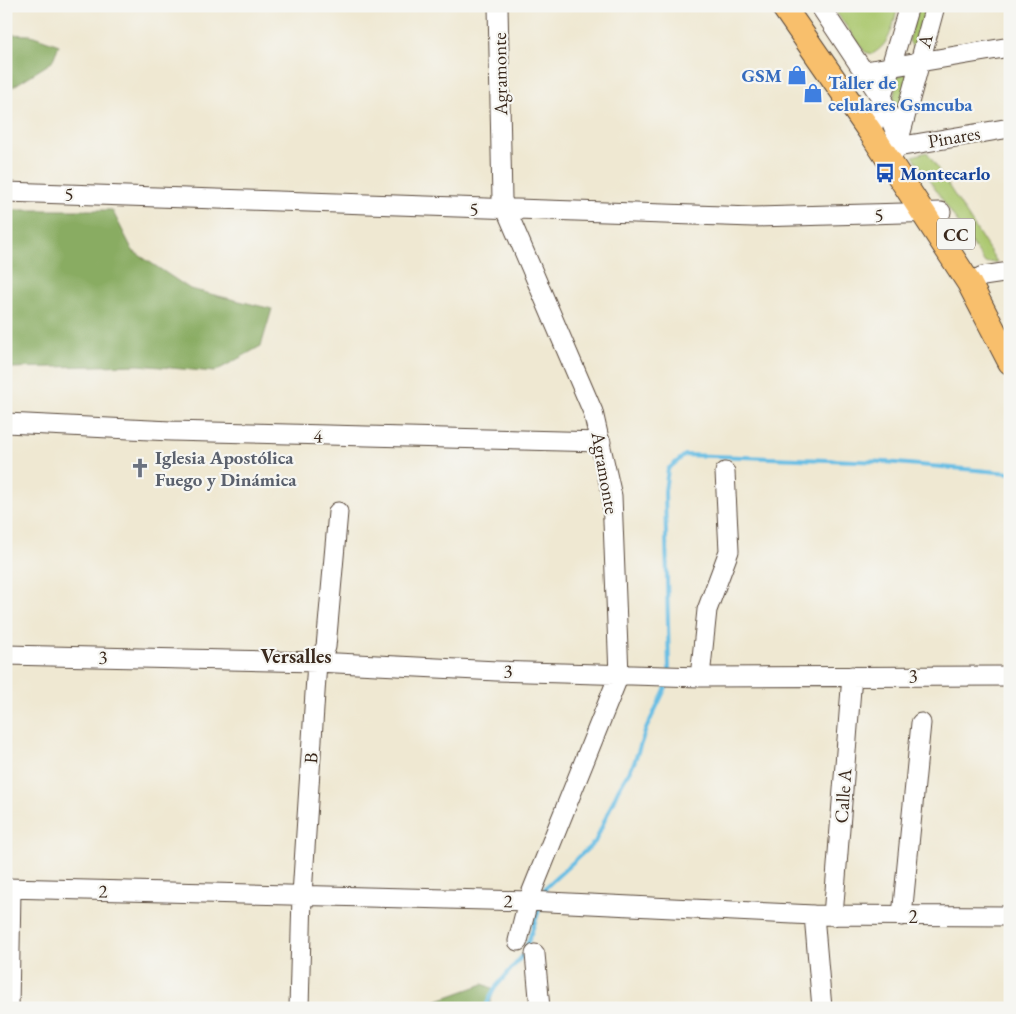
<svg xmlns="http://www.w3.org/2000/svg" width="1016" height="1014" font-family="'EB Garamond',serif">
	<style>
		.green { fill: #acc86f; stroke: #747946 }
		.forest { fill: #89ac62; stroke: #626b40 }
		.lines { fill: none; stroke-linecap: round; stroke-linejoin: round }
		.stream { stroke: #67bee4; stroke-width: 4 }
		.minor-casing { stroke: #564639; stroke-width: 21 }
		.major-casing { stroke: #564639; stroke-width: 26 }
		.minor { stroke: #fff; stroke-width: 19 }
		.major { stroke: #f8bf6c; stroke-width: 24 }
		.labels { text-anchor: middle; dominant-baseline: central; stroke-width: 4.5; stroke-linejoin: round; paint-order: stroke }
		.shield { fill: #f6f6f2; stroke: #73675e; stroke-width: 1 }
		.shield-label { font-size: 18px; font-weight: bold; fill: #3b2a1e }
		.street-label { font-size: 19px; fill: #3b2a1e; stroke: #f6f6f2 }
		.shop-label { font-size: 19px; font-weight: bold; fill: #366cbe; stroke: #f6f6f2; text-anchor: end }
		.transit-label { font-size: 19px; font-weight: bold; fill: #164399; stroke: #f6f6f2; text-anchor: start }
		.worship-label { font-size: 19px; font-weight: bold; fill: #5b616d; stroke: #f6f6f2; text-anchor: start }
		.neighbourhood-label { font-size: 20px; font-weight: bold; fill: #3b2a1e; stroke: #f6f6f2 }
	</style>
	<rect width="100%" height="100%" fill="#f6f6f2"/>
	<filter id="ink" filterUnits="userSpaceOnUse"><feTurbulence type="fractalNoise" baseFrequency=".02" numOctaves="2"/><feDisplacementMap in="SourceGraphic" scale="10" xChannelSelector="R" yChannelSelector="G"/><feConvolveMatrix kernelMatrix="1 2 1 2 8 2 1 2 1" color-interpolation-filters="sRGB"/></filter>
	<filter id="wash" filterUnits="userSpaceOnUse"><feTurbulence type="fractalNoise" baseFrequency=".0096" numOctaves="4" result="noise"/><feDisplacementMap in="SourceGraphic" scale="20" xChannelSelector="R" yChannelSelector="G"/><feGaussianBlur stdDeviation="1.12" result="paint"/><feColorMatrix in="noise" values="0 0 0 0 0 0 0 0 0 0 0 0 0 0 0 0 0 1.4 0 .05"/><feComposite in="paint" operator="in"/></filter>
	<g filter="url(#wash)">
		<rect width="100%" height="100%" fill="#efe8d2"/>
		<path class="green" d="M835,6H898C893,25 891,44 872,54L865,52L833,8Z
			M918,6H928L916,45L912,46L909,40Z
			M910,72L898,112L893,100L898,76Z
			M927,152L997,262L985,263L913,156Z"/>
		<path class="forest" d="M6,34L31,35L59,45L52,62L6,91Z
			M6,210H112L133,251L190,289L272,309L261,346L214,372L139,365L8,368Z
			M483,984L494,989L489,1008H416Z"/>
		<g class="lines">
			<path class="stream" d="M669,669L665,491L668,469L685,455L885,462L1010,473
				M543,896L546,887L595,842L618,790L634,763L646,729L669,681
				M485,1008L494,989L524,954L540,907"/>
		</g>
	</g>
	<g filter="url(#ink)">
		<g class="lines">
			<defs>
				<path id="minor" d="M498,6L502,200L593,412L612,496L619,675L528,901L518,941
					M820,6L882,99L899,140
					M865,71L1010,47
					M871,133L909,6
					M897,147L1010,128
					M889,161L897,147L935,6
					M6,192L753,217L941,212
					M969,283L983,276L1010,272
					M6,423L171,431L601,442
					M6,655L317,662L497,671L700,677L1010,676
					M700,677L707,610L729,551L725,472
					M6,888L528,901L814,915L1010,916
					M814,915L822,1008
					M833,916L852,676
					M902,916L921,723
					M535,954L540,1008
					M9,1008L11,889
					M299,1008L302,895L317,662L326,647L338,512"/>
				<path id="major" d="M783,6L871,133L969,283L1010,362"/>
			</defs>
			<use href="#minor" class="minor-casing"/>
			<use href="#major" class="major-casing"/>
			<use href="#minor" class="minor"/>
			<use href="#major" class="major"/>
		</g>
	</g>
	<defs>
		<symbol id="shop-bare" viewBox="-9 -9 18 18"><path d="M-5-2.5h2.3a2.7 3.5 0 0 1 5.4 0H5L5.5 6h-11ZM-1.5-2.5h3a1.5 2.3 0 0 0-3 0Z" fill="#3f7fe0" stroke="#f6f6f2" stroke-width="2.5" paint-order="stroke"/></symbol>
		<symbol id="bus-bare" viewBox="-9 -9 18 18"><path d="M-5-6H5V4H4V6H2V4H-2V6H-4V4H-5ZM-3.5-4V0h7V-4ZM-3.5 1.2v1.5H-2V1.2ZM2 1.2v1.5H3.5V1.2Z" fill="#1a4fb4" stroke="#f6f6f2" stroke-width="2.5" paint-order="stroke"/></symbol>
		<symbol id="church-bare" viewBox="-9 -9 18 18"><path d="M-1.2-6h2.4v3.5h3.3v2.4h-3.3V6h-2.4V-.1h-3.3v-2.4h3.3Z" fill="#6b7280" stroke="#f6f6f2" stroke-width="2.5" paint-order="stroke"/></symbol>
	</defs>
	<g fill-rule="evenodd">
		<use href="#shop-bare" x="783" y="61" width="28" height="28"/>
		<use href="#shop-bare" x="799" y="79" width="28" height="28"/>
		<use href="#bus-bare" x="871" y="159" width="28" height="28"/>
		<use href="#church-bare" x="126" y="454" width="28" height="28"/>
	</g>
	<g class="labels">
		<rect class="shield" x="937" y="218.5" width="38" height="31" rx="4"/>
		<g class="shield-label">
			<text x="956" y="234">CC</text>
		</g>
		<g class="street-label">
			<text transform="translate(925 41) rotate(-75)">A</text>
			<text transform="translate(500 74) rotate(-91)">Agramonte</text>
			<text transform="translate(954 137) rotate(-10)">Pinares</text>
			<text transform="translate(69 194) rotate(2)">5</text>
			<text transform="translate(474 209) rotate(2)">5</text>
			<text transform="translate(879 215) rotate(-1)">5</text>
			<text transform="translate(318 436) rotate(2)">4</text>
			<text transform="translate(605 473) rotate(80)">Agramonte</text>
			<text transform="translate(103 657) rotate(1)">3</text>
			<text transform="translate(508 671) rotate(2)">3</text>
			<text x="913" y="676">3</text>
			<text transform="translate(311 758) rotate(-86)">B</text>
			<text transform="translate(843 796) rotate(-86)">Calle A</text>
			<text transform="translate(103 891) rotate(1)">2</text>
			<text transform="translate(508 901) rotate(2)">2</text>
			<text x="913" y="916">2</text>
		</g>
		<g class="shop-label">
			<text x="782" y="75">GSM</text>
			<text x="828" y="82" text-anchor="start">Taller de<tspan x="828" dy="22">celulares Gsmcuba</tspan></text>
		</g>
		<g class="transit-label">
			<text x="900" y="173">Montecarlo</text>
		</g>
		<g class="worship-label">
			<text x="155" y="457">Iglesia Apostólica<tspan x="155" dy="22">Fuego y Dinámica</tspan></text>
		</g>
		<g class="neighbourhood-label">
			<text x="296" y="656">Versalles</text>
		</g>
	</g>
	<rect width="1016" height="1014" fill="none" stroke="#f6f6f2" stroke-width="25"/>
</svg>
